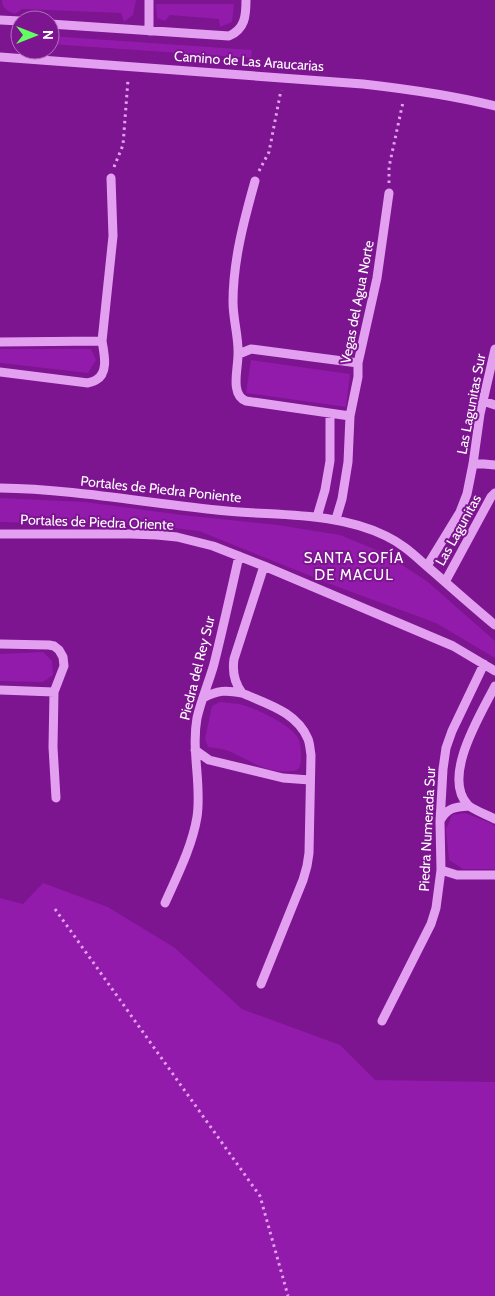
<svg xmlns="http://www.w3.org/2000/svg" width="495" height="1296" font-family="Cabin,sans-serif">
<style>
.green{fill:#931bab}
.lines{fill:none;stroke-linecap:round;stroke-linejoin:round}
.path{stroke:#e3a0f1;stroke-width:3;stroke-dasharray:2.5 4;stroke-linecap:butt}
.minor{stroke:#e3a0f1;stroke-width:9}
.labels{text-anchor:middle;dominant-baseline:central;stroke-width:4;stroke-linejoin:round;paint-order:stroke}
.street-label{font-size:14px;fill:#fff;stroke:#7d1490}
.neighbourhood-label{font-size:15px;letter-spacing:1px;fill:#fff;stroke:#7d1490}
</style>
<rect width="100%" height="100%" fill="#7d1490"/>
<!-- green -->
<path class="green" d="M2,0h134l-3,15 -9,7 -3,-9 -99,-4 -7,5c-7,-3 -13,-5 -13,-14z
M156,4h78l-2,18 -12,5 -1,-8 -49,-4 -5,6 -8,-3z
M50,36l202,14 -1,8 -201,-14z
M0,349h91l5,11 -8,13 -87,-10h-1z
M251,360l99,14 -4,33 -100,-14z
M0,498l85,4 97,13 96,10 62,10 44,18 44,29 67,59v17l-59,-35 -98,-36 -139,-56 -42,-5 -157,-4z
M43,652l9,9 1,14 -10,7 -43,-1v-27z
M220,702c6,1 13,1 19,2 16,4 51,20 59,34 3,6 3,16 3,23 -1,6 -2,10 -9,10 -23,3 -42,-10 -61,-19 -7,-3 -16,-4 -23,-5l-3,-8 7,-33z
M465,813l23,9 7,4v43h-32l-14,-9 -3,-31 6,-14z
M43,883l65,24 67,41 67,61 98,36 35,35 120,2v214h-495v-398l23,6z"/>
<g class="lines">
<!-- path -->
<path class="path" d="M114,167l9,-22 5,-65
M259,171l10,-19 12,-62
M389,183v-16l14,-65
M55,909l205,287 28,100"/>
<!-- minor -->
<path class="minor" d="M0,20l20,1
M50,24l179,12c16,-7 17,-20 17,-36
M149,31v-31
M0,57l363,27c44,5 89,11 132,22
M255,181c-11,39 -22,80 -22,121 0,18 6,36 5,53 0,14 -8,40 8,46l104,15
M0,342l102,-1
M239,354l12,-5 107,14
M0,372l88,11c2,-1 5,-1 8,-3 13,-7 8,-27 6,-39l11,-105 -2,-58
M483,401l12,4
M473,464h11l11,1
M0,488c76,1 151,16 227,23 53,5 110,1 159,25 17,8 29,20 43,32 22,19 43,38 66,57
M317,517l8,-27 5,-29v-47
M336,519l6,-20 6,-37 2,-46 8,-39v-14l19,-85 12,-85
M0,534h131l26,1 20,2 36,9 51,20 189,80 42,25
M427,566l33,-54 7,-18 6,-30 7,-50 15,-65
M445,582l46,-85 4,-4
M0,644l49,1 5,1 5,4 4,7 1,9 -10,26 -1,55 3,51
M495,686c-14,28 -54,91 -27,119 5,5 20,10 27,14
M0,690l54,2
M203,698c15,-8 23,-8 39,-5
M195,750l14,10 74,18 27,2
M440,821c7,-13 14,-14 29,-15
M441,870l16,5h38
M165,903c12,-27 27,-56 32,-86 5,-32 -6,-66 0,-99 4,-18 12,-36 17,-54 9,-36 17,-72 25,-108
M261,984l42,-104 4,-14 2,-13 2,-98c-1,-5 -1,-11 -3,-16 -11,-27 -41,-35 -66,-46 -8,-11 -10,-21 -8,-34l30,-93
M382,1021l49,-97 5,-16 5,-38 -1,-48 3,-53 3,-21 6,-17 32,-67"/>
</g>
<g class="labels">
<!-- street labels -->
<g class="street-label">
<text transform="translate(249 61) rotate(4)">Camino de Las Araucarias</text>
<text transform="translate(357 302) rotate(-79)">Vegas del Agua Norte</text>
<text transform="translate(471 404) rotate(-79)">Las Lagunitas Sur</text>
<text transform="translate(161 489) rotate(6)">Portales de Piedra Poniente</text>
<text transform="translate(97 522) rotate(2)">Portales de Piedra Oriente</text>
<text transform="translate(458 530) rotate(-61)">Las Lagunitas</text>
<text transform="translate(197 668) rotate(-76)">Piedra del Rey Sur</text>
<text transform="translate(427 829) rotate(-87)">Piedra Numerada Sur</text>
</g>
<!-- neighbourhood labels -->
<g class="neighbourhood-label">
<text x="354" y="558">SANTA SOFÍA<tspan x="354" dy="17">DE MACUL</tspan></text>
</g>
</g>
<!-- north arrow -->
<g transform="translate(35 35) rotate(90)"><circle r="24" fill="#7d1490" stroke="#b172bc"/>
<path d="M0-4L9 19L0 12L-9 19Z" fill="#61ff60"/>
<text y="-8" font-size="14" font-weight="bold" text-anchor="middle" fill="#ffffff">N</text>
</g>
</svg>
